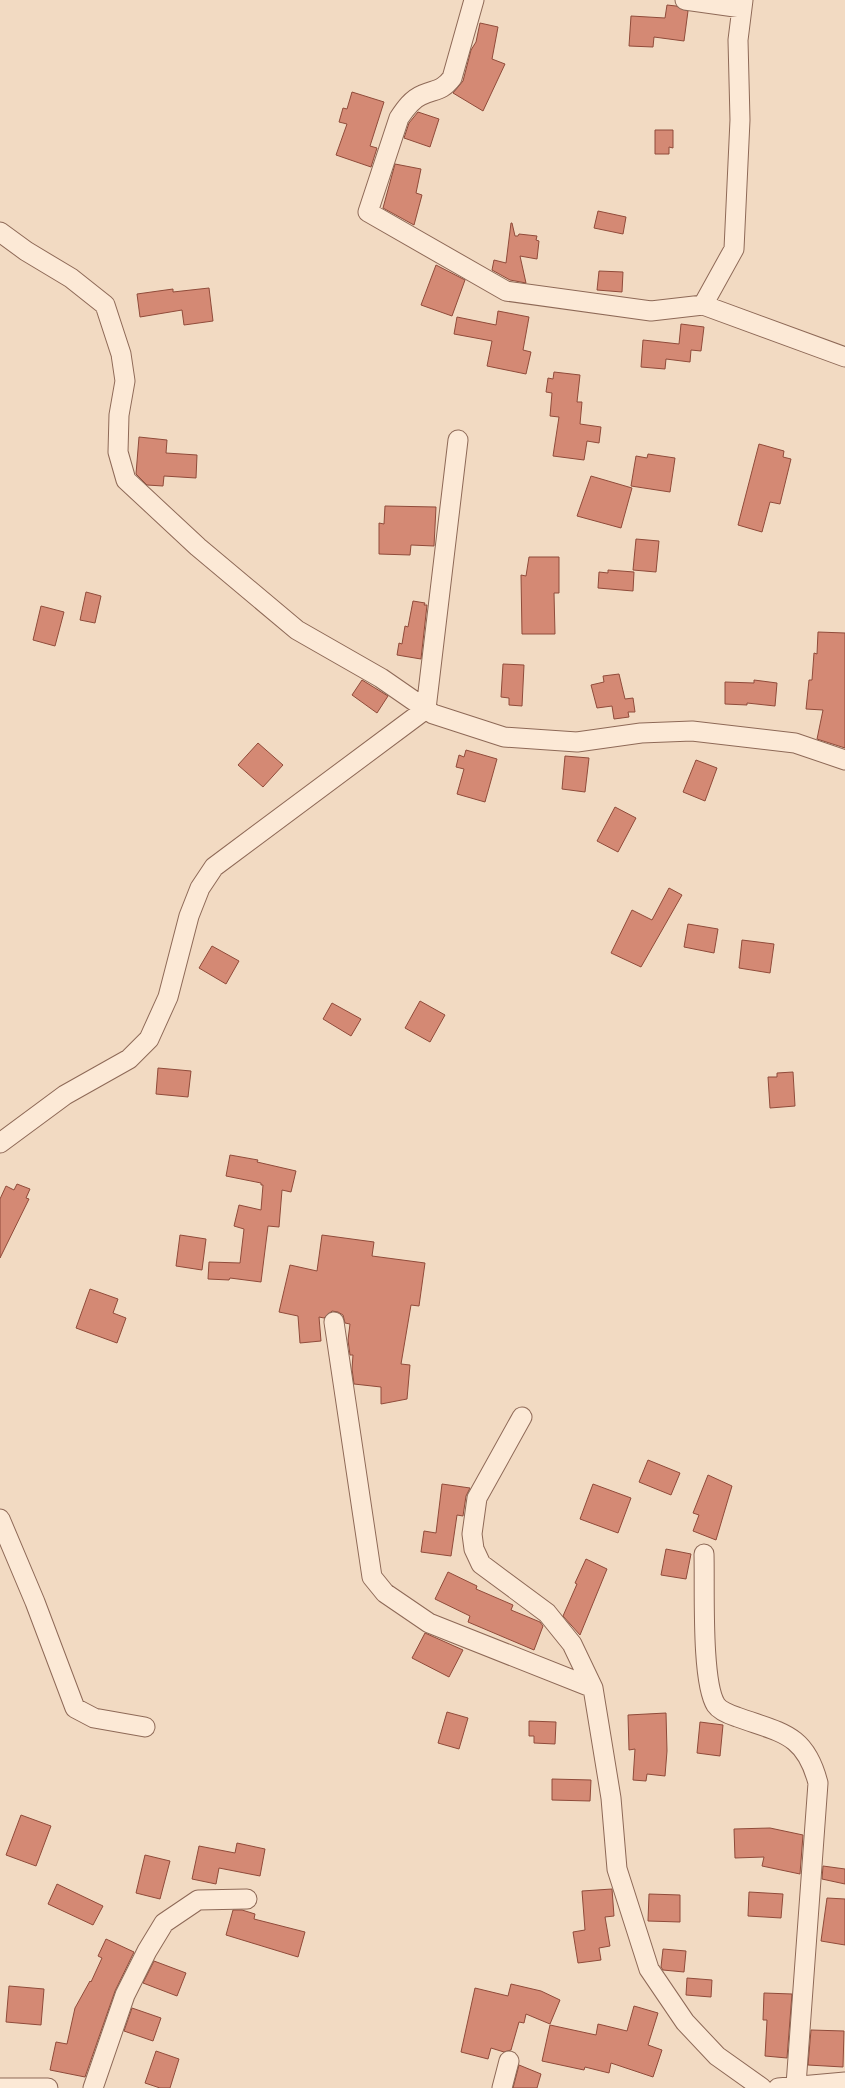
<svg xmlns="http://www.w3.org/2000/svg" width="845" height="2088" font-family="Lora,serif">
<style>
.building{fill:#d48974;stroke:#904b3a}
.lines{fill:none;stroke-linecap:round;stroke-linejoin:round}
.minor-casing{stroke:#8e6957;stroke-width:21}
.minor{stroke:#fce9d6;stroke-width:19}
</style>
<rect width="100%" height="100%" fill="#f2dac2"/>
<!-- building -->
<path class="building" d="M667,5l9,1 12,5 -4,30 -30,-4 -1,10 -24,-1 2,-30 34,2z
M480,23l18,4 -6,32 13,5 -22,47 -30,-18 10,-12 8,-31 5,-8z
M352,92l32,10 -14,44 7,2 -6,19 -35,-12 11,-31 -8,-2 4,-14 4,1z
M418,112l21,7 -9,28 -26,-9 5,-15z
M655,130h18v18l-4,-1v7h-14z
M395,164l26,5 -5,24 6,2 -8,30 -31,-17z
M598,211l28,6 -3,17 -29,-6z
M511,223h1l3,13h3l1,-2 18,2 -1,4 3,1 -2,18 -17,-3 6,27 -16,-3 -18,-10 2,-10 12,3z
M436,265l29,15 -13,36 -31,-11z
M599,271l24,1 -1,20 -25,-2z
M209,288l4,33 -29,4 -2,-15 -42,7 -3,-23 36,-5v3z
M498,311l31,6 -6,33 8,2 -5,22 -39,-8 5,-25 -38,-7 3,-17 39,8z
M681,324l23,3 -3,24 -10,-1 -1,12 -24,-3 -1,10 -24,-2 2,-27 36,4z
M554,372l26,3 -3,27h5l-2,22 21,3 -2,16 -12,-2 -3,19 -31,-4 6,-39 -9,-1 2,-23 -6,-1 2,-14 5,1z
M139,437l28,3 -1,13 31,2 -1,23 -32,-2 -1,10 -16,-1 -11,-11z
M759,444l25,7 -1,6 8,2 -11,45 -10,-2 -8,30 -24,-7z
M648,454l27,4 -5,34 -39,-6 5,-30 11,2z
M591,476l41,12 -11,40 -44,-12z
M385,506l51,1 -2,39 -23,-1 -1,10 -31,-1v-31l5,1z
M636,539l23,2 -3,31 -23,-2z
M529,557h30v36h-5l1,41h-33l-1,-59 5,1z
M608,570l26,2 -1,19 -35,-3 1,-16 9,1z
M86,592l15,4 -6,27 -15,-3z
M413,601l12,2 -1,2h3l-6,54 -24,-4 2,-12 3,1 3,-18 3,1z
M41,606l23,6 -9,34 -22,-6z
M818,632l27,1v115l-28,-9 6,-29 -17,-1 3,-29h3l2,-27 3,1z
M503,664l21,1 -2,41 -13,-1v-7l-8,-1z
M619,674l6,25 8,-1 2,14h-7l1,5 -15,2 -2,-13 -15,2 -6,-23 13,-3 -1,-6z
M362,680l26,16 -11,17 -25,-18z
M754,680l23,3 -2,23 -28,-3v2l-22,-1v-22l29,1z
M258,743l25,22 -20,22 -25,-22z
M466,750l31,9 -12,43 -28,-8 7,-25 -8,-2 3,-12 5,2z
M565,756l24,2 -4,34 -23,-3z
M696,760l21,8 -12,33 -22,-9z
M615,807l21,11 -18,34 -21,-11z
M669,888l13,7 -41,72 -30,-14 21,-43 20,10z
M688,924l30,5 -4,24 -30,-6z
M742,940l32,4 -4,29 -31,-5z
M212,946l27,15 -13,23 -27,-16z
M420,1001l25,14 -15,27 -25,-14z
M332,1003l29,16 -10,17 -28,-17z
M158,1068l33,3 -3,26 -32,-3z
M793,1072l2,34 -25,2 -2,-31h9v-4z
M230,1155l28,5 -1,2 39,9 -5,21 -9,-2 -3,37 -11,-1 -7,56 -31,-4 -1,2 -21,-1 1,-17 31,1 4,-34 -10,-3 5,-21 22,5 2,-25h-2v-2l-35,-7z
M17,1184l13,5 -4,9 3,1 -29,59v-59l6,-13 8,4z
M180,1235l26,4 -4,31 -26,-4z
M322,1235l52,7 -2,14 53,7 -6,43 -8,-1 -10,59 9,1 -3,34 -26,5v-17l-27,-3 -2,-15 1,-14h-3l-2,-15 2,-16 -5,-1 -2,-8 -5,-3 -6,-1 -8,7 -5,-1 2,24 -21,2 -2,-27 -19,-4 11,-47 27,6z
M90,1289l28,10 -5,14 13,5 -9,25 -41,-15z
M648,1460l32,13 -9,22 -32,-13z
M708,1475l24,11 -16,54 -23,-9 6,-16 -6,-2z
M442,1484l28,4 -4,8 -3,20 -6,-1 -6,41 -30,-4 3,-21 12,2z
M593,1484l38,14 -13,35 -38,-14z
M666,1549l25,5 -5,25 -25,-4z
M586,1559l21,10 -27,66 -17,-19 14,-32 -2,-1z
M448,1572l29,14 -1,3 37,16 -2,5 29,12 3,4 -9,24 -66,-28 2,-6 -35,-17z
M425,1633l38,17 -14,27 -37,-19z
M447,1712l21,6 -9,31 -21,-6z
M666,1713l1,38 -2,25 -18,-2 -1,7 -13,-1 2,-31 -6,1 -1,-35z
M529,1721l27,1 -1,22 -21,-1v-7h-5z
M700,1722l23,3 -3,31 -23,-3z
M552,1779l39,1 -1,21 -38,-1z
M21,1815l30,11 -15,40 -30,-11z
M770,1828l33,7 -3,39 -38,-8 2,-9 -29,1 -1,-29z
M237,1843l28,6 -5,27 -41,-8 -3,16 -24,-5 7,-33 36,7z
M145,1855l25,6 -10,38 -24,-6z
M823,1866l22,3v15l-23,-5z
M57,1884l46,22 -10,19 -45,-21z
M612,1889l2,27 -9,1 5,29 -11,2 2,12 -23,3 -5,-31 12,-2 -3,-39z
M749,1892l34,2 -2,24 -33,-2z
M649,1894l31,1v27l-32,-1z
M827,1898l18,1v46l-24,-4z
M233,1910h9l13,4 -1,5 51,13 -7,25 -72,-22z
M106,1939l28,13 -19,39 -30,86 -35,-7 6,-28 11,2 8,-36 15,-27 1,1 11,-24 -4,-2z
M663,1949l23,2 -2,21 -21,-2 -2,-3z
M154,1961l32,12 -9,23 -34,-13z
M687,1978l25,2 -1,17 -25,-2z
M511,1984l30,7 19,9 -10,24 -24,-10 -2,9 -5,-1 -8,28 -7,2 -13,-4 -3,11 -27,-7 14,-64 33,8z
M9,1986l35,3 -3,36 -35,-3z
M764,1993l28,1 -5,64 -22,-2 2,-36h-4z
M634,2006l24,7 -10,32 14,5 -9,27 -42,-14 -2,10 -24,-6 -1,3 -42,-9 8,-36 46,10 2,-11 29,7z
M132,2008l29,10 -8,23 -29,-10z
M811,2030l33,1 -1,36 -35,-2z
M156,2051l23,8 -9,29h-10l-15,-5z
M519,2065l22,9 -4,14h-24z"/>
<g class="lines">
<!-- minor casing -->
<g class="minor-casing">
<path id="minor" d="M474,0l-22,78c-10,13 -16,11 -30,17 -10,4 -17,14 -23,23l-31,94 138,79 145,20 52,-6 31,-56 6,-129 -2,-80 5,-40
M685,0l57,8
M0,232l26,19 45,27 34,27 16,49 4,27 -6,34 -1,37 8,28 72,67 99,83 84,48 52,36 71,23 73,5 64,-9 51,-2 103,12 50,17
M703,305l142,52
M0,1143l65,-48 64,-36 20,-20 19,-42 21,-81 11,-28 14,-21 212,-158 32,-269
M334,1322l38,255 13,16 44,30 164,65
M522,1417l-45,81 -5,36 2,15 7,15 66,49 25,31 21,44 18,110 6,71 32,100 36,53 32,34 45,32
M0,1519l35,83 40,106 19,10 51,9
M704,1554c1,32 -3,128 12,151 4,6 15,10 21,12 44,16 68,16 81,66l-22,302
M0,2088h48
M93,2088l32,-93 22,-44 17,-28 34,-23 49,-1
M502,2088l7,-27
M778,2088l67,-6"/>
</g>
<!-- minor -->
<use href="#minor" class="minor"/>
</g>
</svg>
